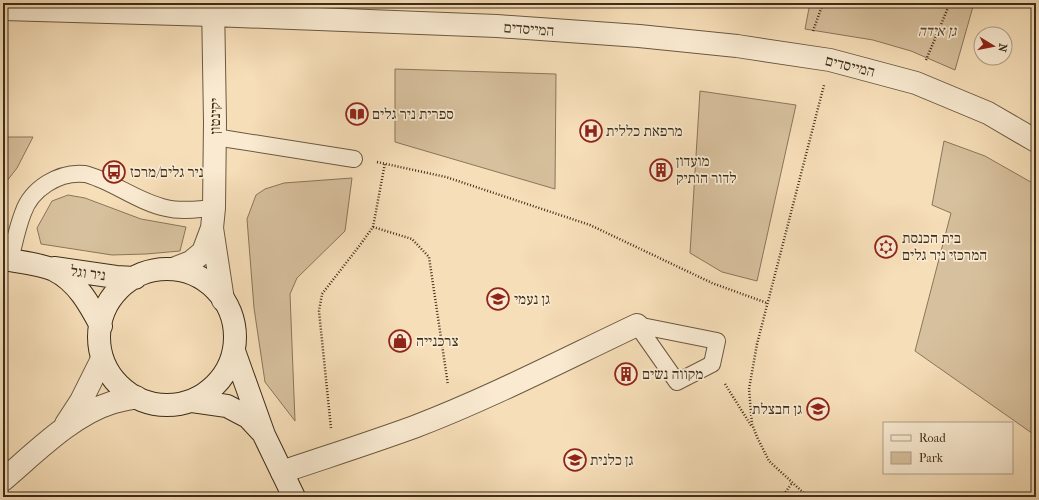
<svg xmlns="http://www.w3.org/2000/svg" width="1039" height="500" font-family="'IM FELL French Canon','Frank Ruhl Libre',serif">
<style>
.green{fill:#d7c09d;stroke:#8a765b}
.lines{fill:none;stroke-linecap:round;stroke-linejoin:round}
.lane-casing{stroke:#6b5941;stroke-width:18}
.street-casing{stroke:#6b5941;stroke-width:24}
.secondary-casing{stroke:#3d2d19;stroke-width:24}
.path{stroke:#3d2d19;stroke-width:2.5;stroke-dasharray:1 2;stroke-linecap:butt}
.lane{stroke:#f9ead1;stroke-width:16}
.street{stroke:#f9ead1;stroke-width:22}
.secondary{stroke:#f9ead1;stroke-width:22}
.labels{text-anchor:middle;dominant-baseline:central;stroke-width:3.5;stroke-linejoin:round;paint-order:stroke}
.street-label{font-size:15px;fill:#3d2d19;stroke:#f9ead1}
.park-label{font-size:15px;font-style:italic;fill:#5c4a33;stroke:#f9ead1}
.poi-label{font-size:15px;fill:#3d2d19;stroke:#f9ead1;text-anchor:start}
</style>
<rect width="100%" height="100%" fill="#f6deb8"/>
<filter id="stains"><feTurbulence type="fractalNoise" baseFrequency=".005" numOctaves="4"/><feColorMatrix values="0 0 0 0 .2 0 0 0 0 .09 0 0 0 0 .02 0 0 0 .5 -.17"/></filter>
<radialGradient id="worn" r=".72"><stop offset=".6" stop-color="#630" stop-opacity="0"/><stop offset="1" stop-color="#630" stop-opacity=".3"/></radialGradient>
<!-- green -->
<path class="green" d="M810,3h164l-19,67 -44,-19 -38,-11 -68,-11z
M395,69l161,5 -1,115 -160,-47z
M700,91l96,14 -39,176 -35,-9 -32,-19z
M3,137h30l-16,31 -14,18z
M944,141l41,15 51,29v251l-121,-85 36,-138 -19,-8z
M352,178l-7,53 -48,47 -7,16 5,127 -30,-39 -11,-74 -7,-89 9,-24 9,-6 19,-6z
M68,195l17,3 56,21 45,8 -6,24 -34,3 -34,1 -71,-11 -4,-16 15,-27z"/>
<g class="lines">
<!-- lane casing -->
<g class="lane-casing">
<path id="lane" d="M215,137l139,22
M10,260c4,-15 7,-32 13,-47 8,-24 36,-42 62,-39 5,1 12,4 17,6 21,9 41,23 64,28 16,4 32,1 48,0
M637,325l80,16 -5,23 -35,18z"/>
</g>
<!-- street casing -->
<g class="street-casing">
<path id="street" d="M213,3l2,119 -1,86 -2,20 11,72
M3,9l210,6 284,11 142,10 98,10 93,14 86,23 72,30 48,28
M173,269l18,-7 12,-10 9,-24
M66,424l15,-23 21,-42
M282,472c44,-15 88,-29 132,-45 76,-29 149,-67 223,-102
M3,480c31,-26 69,-65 108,-77 8,-3 17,-4 25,-6"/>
</g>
<!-- secondary casing -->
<g class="secondary-casing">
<path id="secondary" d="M3,259c16,3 37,5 51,11 23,11 36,35 47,56
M54,268l62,9 19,1
M99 337a68 68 0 1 1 136 0a68 68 0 1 1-136 0Z
M234,351l30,84 30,62
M192,401l35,5 21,11 13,14"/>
</g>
<!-- path -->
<path class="path" d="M813,31l10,-28
M926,60l24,-57
M377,162l69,15 144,48 122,58 55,20
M373,227l39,12 17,18 19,128
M725,384l27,43
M331,428l-12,-117 3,-17 38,-49 13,-18 12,-64
M782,497l10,-14
M808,497l-39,-36 -12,-24 -5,-13 -3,-35 8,-45 67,-259"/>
<!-- lane -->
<use href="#lane" class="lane"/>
<!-- street -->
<use href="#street" class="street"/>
<!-- secondary -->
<use href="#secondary" class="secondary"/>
</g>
<!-- icons -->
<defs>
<g id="library-ring" transform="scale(1.15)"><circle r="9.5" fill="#f9ead1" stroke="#8f2418" stroke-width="1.5"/><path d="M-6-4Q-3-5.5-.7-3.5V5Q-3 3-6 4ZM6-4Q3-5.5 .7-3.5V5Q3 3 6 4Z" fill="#8f2418"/></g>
<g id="hospital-ring" transform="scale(1.15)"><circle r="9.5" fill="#f9ead1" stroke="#8f2418" stroke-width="1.5"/><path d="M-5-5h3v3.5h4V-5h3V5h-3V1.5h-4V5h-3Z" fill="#8f2418"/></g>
<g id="building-ring" transform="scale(1.15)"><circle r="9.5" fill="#f9ead1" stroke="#8f2418" stroke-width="1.5"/><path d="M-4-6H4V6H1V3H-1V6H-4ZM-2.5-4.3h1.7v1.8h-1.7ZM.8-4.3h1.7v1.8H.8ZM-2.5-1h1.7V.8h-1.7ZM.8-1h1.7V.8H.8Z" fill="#8f2418"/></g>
<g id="bus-ring" transform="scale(1.15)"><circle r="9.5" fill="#f9ead1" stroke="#8f2418" stroke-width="1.5"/><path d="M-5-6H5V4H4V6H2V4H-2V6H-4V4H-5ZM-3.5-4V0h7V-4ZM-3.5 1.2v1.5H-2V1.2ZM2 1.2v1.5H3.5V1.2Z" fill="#8f2418"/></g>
<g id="synagogue-ring" transform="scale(1.15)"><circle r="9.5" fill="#f9ead1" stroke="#8f2418" stroke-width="1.5"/><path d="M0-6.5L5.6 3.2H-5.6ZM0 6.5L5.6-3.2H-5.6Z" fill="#8f2418"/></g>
<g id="school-ring" transform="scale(1.15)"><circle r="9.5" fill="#f9ead1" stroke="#8f2418" stroke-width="1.5"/><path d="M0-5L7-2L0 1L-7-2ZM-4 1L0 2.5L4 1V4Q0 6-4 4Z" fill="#8f2418"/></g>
<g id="shop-ring" transform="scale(1.15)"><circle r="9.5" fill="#f9ead1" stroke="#8f2418" stroke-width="1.5"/><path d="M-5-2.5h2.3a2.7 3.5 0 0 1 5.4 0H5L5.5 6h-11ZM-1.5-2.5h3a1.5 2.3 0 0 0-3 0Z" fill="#8f2418"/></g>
</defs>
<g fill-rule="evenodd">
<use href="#library-ring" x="357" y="114"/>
<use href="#hospital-ring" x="591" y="131"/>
<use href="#building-ring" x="661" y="170"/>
<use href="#bus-ring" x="114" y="172"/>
<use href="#synagogue-ring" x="886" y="247"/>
<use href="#school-ring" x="498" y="299"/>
<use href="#shop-ring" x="400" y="341"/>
<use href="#building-ring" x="626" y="374"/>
<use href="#school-ring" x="818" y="409"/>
<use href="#school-ring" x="575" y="460"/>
</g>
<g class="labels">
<!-- street labels -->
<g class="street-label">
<text transform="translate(529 29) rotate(4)">המייסדים</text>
<text transform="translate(850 66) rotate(14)">המייסדים</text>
<text transform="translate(215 116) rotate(-90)">יקינטון</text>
<text transform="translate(88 273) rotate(8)">ניר וגל</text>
</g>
<!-- park labels -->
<g class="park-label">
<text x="937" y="31">גן אידה</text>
</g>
<!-- poi labels -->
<g class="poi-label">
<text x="372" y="114">ספרית ניר גלים</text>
<text x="606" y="131">מרפאת כללית</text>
<text x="676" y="161">מועדון<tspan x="676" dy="17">לדור הותיק</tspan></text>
<text x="130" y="172">ניר גלים/מרכז</text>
<text x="902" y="238">בית הכנסת<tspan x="902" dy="17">המרכזי ניר גלים</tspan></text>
<text x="514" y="299">גן נעמי</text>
<text x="416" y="341">צרכנייה</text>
<text x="642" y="374">מקווה נשים</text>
<text x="802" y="409" text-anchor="end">גן חבצלת</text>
<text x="590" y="460">גן כלנית</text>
</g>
</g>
<!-- margin -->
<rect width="1039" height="500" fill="none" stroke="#f6deb8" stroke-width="16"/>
<rect x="4" y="4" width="1031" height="492" fill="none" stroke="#3d2d19" stroke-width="2"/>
<rect x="8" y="8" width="1023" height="484" fill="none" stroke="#3d2d19"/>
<!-- legend -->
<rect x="883" y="422" width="130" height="52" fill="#f9ead1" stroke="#ae9e87"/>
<rect x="891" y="435" width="20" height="6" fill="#f9ead1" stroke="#ae9e87"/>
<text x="919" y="442" font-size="12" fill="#3d2d19">Road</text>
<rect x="891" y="452" width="20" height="12" fill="#d7c09d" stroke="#ae9e87"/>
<text x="919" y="462" font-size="12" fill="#3d2d19">Park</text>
<!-- north arrow -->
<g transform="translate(993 46) rotate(100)"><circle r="19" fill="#f9ead1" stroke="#ae9e87"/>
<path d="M0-3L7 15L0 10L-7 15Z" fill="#8f2418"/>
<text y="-6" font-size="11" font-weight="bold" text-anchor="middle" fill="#3d2d19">N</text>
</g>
<rect width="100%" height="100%" filter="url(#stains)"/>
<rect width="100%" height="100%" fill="url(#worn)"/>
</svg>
